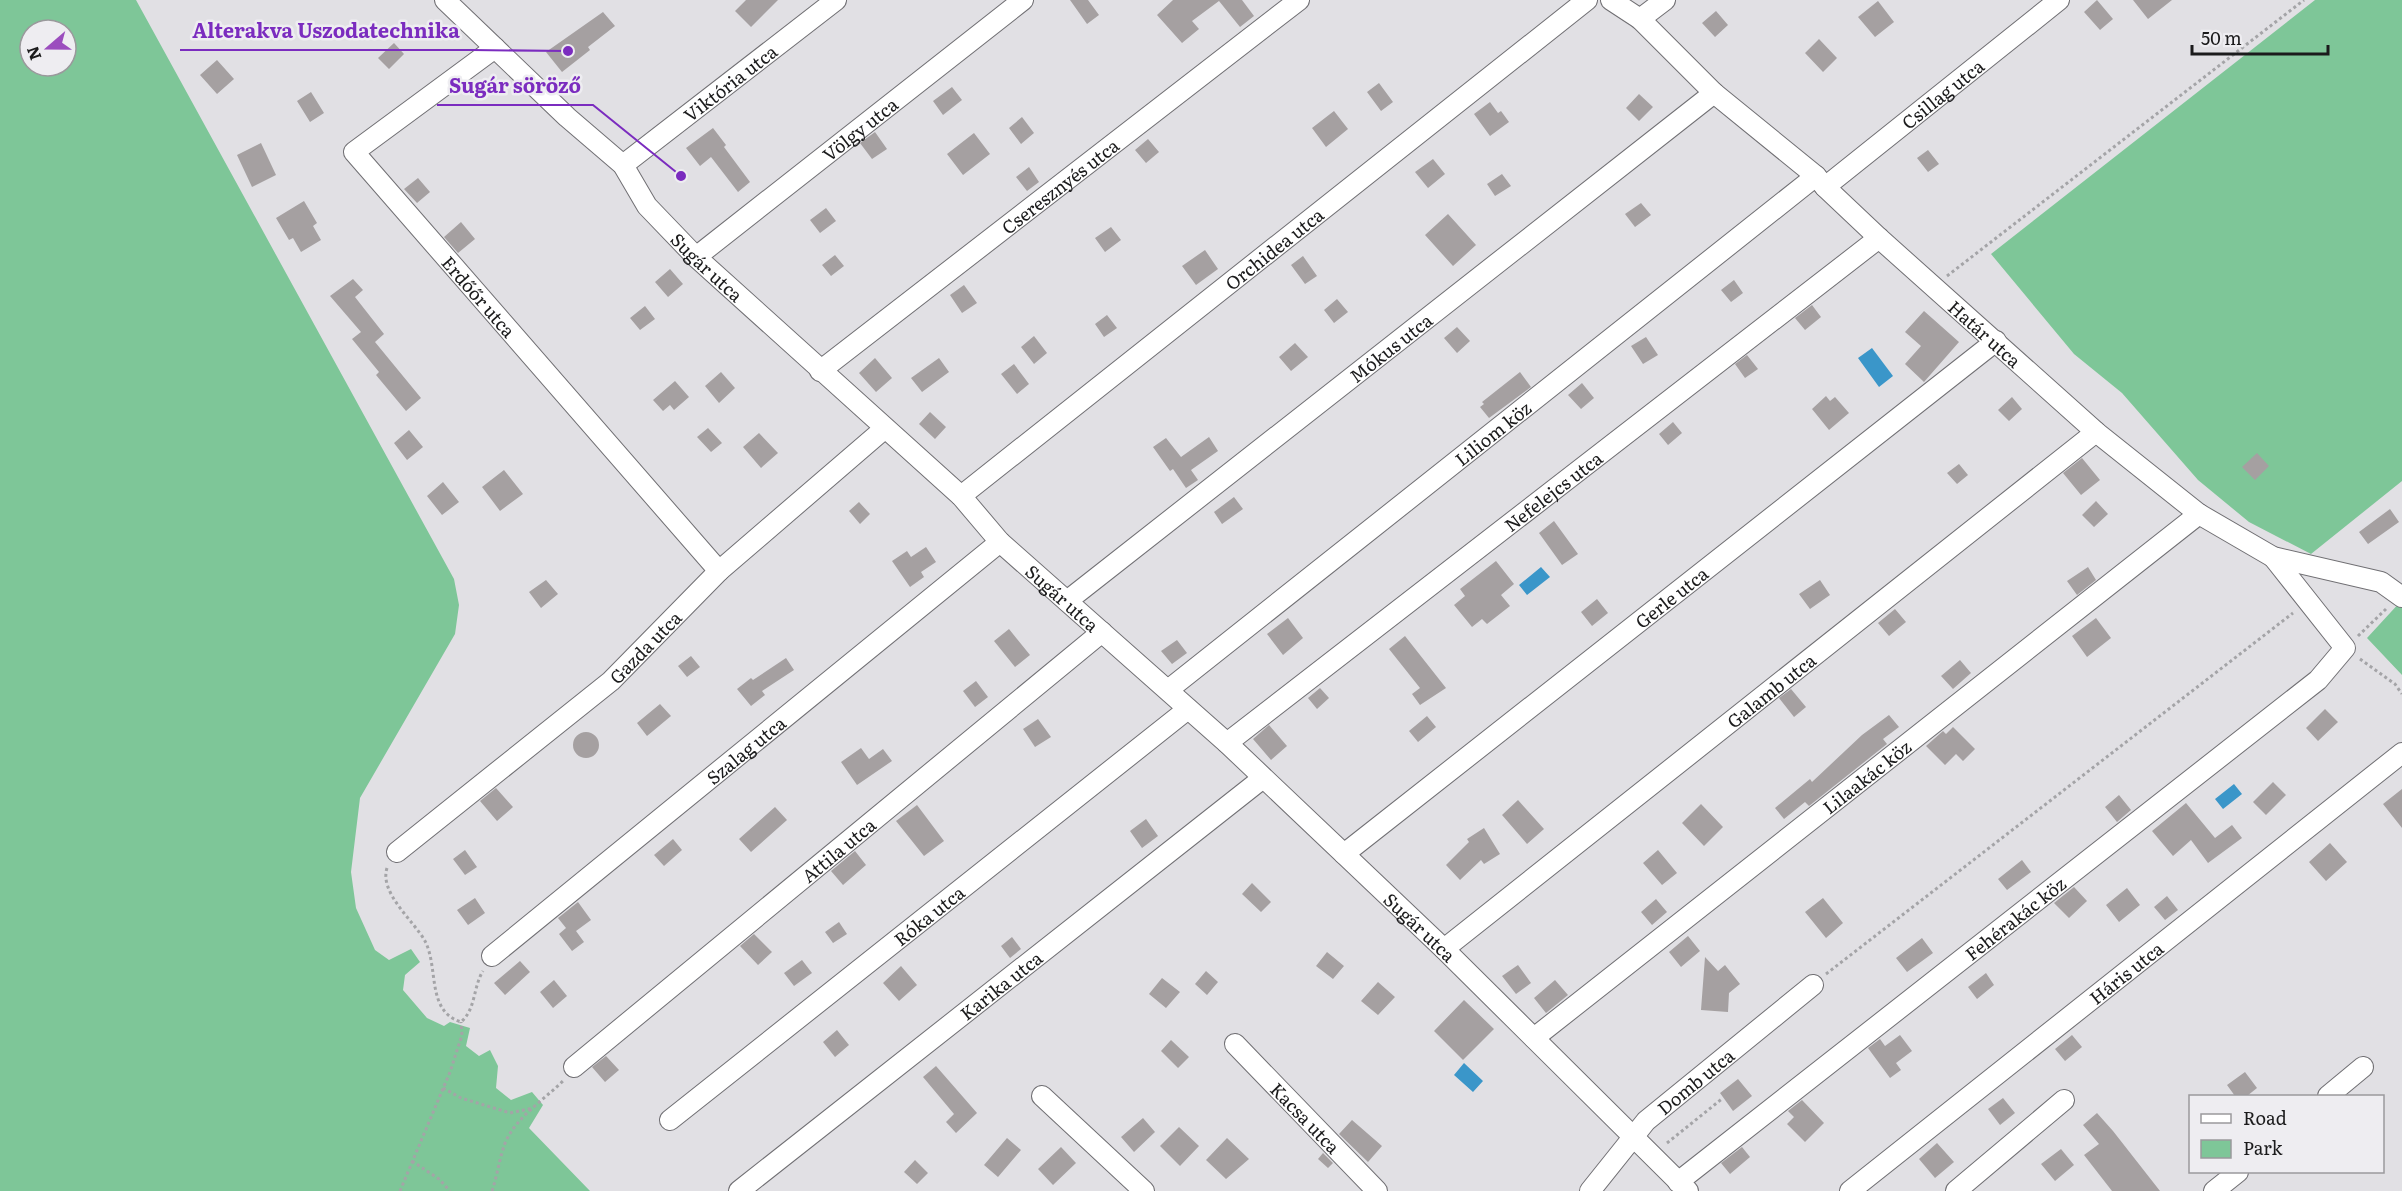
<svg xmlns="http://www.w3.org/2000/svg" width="2402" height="1191" font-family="Literata,serif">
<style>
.green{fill:#7ec698;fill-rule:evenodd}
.water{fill:#3a96c9}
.building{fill:#a5a0a1}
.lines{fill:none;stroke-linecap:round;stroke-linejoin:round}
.street-casing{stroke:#706f73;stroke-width:22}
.path{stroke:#a4a4a7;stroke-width:3;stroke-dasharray:3 3;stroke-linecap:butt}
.street{stroke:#fff;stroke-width:20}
.labels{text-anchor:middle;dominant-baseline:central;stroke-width:5;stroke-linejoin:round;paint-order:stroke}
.street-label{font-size:18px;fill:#1b1b1c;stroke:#eeedf1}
.leader{fill:none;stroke:#7b2cbf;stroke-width:2}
.callout-dot{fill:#7b2cbf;stroke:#eeedf1;stroke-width:2}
.callout-label{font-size:20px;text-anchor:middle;font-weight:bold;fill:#7b2cbf;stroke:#eeedf1;stroke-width:5;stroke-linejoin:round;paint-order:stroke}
</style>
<rect width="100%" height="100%" fill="#e1e0e4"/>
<!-- green -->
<path class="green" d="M0,0h136l318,579 5,26 -4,29 -95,164 -9,74 5,36 19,42 14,10 22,-11 9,13 -15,13 -2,15 24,28 17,8 6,-4 20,6 -4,18 13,10 11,-6 8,16 -2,22 15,12 21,-8 11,13 -14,23 61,63h-590zM30,30h36v36h-36z
M2315,0h87v481l-91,73 -62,-32 -51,-42 -76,-87 -48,-39 -83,-100z
M2402,600v75l-35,-37z"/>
<!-- water -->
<path class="water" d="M1872,348l21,28 -14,11 -21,-29z
M1541,567l9,10 -23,18 -8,-10z
M2234,784l8,10 -19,15 -8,-10z
M1464,1063l19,18 -10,11 -19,-17z"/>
<!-- building -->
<path class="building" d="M746,0h32l-27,27 -16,-16z
M1070,0h18l11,15 -12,9z
M1173,0h69l12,16 -14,11 -21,-26 -27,20 7,8 -17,14 -25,-28z
M2097,0l16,19 -13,11 -16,-18z
M2133,0h39l-24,19z
M1878,1l16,21 -19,15 -17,-20z
M1716,11l12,14 -13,12 -13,-14z
M603,12l12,14 -27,21 2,3 -28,22 -16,-20z
M1819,39l18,19 -14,14 -18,-19z
M394,43l10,11 -15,15 -11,-11z
M217,60l17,19 -17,15 -17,-19z
M1379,83l14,19 -12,9 -14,-19z
M952,87l10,13 -19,15 -10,-14z
M311,92l13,21 -14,9 -13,-21z
M1639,94l14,13 -14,14 -13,-13z
M1490,102l8,11 3,-2 8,11 -19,14 -16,-22z
M1334,111l14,18 -22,18 -14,-19z
M1022,117l12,16 -13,11 -12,-16z
M713,128l13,17 -2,2 26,35 -12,10 -27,-35 -11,9 -14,-18z
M875,132l12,17 -15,10 -12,-16z
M974,133l16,21 -27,21 -16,-21z
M1148,139l11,13 -13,11 -11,-13z
M261,143l15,32 -24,12 -15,-32z
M1928,150l11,14 -11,8 -11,-14z
M1433,159l12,15 -17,14 -13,-16z
M1029,167l10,15 -12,9 -11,-14z
M1502,174l9,12 -16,10 -8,-12z
M418,178l12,14 -13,11 -13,-14z
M304,201l13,22 -4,3 8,14 -20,12 -8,-14 -4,2 -13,-22z
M1641,203l10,12 -16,12 -10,-13z
M826,208l10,13 -16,12 -10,-13z
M1448,214l28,31 -23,21 -28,-31z
M461,222l14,17 -17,14 -14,-16z
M1111,227l10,13 -16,12 -10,-14z
M1205,250l13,19 -22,16 -14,-19z
M835,255l9,11 -13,10 -9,-11z
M1303,256l14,20 -12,8 -14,-19z
M670,269l13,15 -15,13 -13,-15z
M353,279l10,11 -8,7 29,37 -9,8 46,56 -15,13 -30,-36 3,-3 -27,-33 9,-7 -31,-36z
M1734,280l9,13 -12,9 -10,-12z
M964,285l13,18 -15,10 -12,-18z
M1337,299l11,13 -14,11 -10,-13z
M1812,305l9,12 -16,13 -10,-12z
M645,306l10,13 -15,11 -10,-12z
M1924,311l35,31 -35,40 -19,-18 16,-18 -16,-14z
M1107,315l10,13 -13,9 -9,-13z
M1457,327l13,14 -13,12 -13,-15z
M1034,336l13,17 -13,11 -13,-17z
M1646,337l12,18 -15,9 -12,-18z
M1295,343l13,14 -17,14 -12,-14z
M1747,355l11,14 -13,9 -10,-14z
M875,358l17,20 -16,14 -17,-19z
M939,358l10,14 -27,20 -11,-14z
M1014,364l15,20 -12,10 -16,-20z
M721,372l14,16 -16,15 -14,-17z
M1520,372l11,15 -42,31 -9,-11 4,-3 -2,-2z
M675,381l14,16 -15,13 -4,-5 -7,6 -10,-11z
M1582,383l12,15 -13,11 -13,-14z
M1826,396l4,5 5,-4 14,16 -20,17 -17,-21z
M2012,397l10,12 -13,12 -11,-11z
M930,412l16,15 -11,12 -16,-15z
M1673,422l9,11 -14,12 -9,-11z
M708,428l14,15 -11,9 -14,-15z
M409,430l14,17 -16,13 -13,-17z
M759,433l19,20 -17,15 -18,-21z
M1209,437l9,14 -27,19 7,10 -12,8 -13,-19 -3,2 -17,-24 13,-9 15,19z
M2257,453l12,13 -14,14 -13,-13z
M2082,458l18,22 -19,15 -18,-22z
M1959,464l9,11 -11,9 -10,-11z
M504,470l19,24 -23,17 -18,-24z
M443,482l16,20 -17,13 -15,-19z
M1234,497l9,12 -21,15 -8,-12z
M2096,501l12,13 -14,13 -12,-12z
M859,502l11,12 -10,10 -11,-13z
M2390,509l9,13 -31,22 -9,-12z
M1554,521l24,33 -16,11 -23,-32z
M926,547l10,15 -15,10 3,5 -14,10 -18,-26 15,-10 4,6z
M1496,561l18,23 -13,11 9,11 -23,18 -5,-5 -10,8 -18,-22 11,-9 -5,-7z
M2088,567l8,13 -19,15 -10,-14z
M546,580l12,14 -17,14 -12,-16z
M1820,580l10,15 -20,14 -11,-15z
M1597,599l11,14 -16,13 -11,-14z
M1895,609l11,13 -17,14 -11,-13z
M1288,618l15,20 -20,17 -16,-21z
M2096,618l15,20 -24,19 -15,-21z
M1009,629l21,26 -15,12 -21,-26z
M1405,636l41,52 -26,17 -8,-11 8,-6 -31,-39z
M1177,640l10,13 -15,11 -11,-13z
M691,656l9,11 -13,10 -9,-11z
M786,658l8,12 -32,21 3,4 -14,11 -14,-17 14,-11 2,2z
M1960,660l11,13 -18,16 -12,-13z
M976,681l12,16 -13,10 -12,-16z
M1320,688l9,10 -12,11 -9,-11z
M1791,689l15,18 -12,10 -15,-19z
M660,704l11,12 -24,20 -10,-13z
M2325,709l13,13 -20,19 -12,-13z
M1889,715l10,12 -16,12 4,5 -78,62 -4,-4 -21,17 -9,-11 35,-29 2,3 50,-47z
M1427,716l9,11 -18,15 -9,-11z
M1038,719l13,18 -16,10 -12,-18z
M1269,725l18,21 -16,14 -18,-21z
M1953,727l22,22 -12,12 -7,-7 -11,11 -19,-19 17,-15 3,3z
M573 745a13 13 0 1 1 26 0a13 13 0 1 1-26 0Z
M861,748l8,11 14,-10 9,12 -35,24 -16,-23z
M2273,782l13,13 -20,20 -13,-13z
M496,788l17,19 -16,14 -17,-20z
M2402,789v39l-19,-24z
M2119,795l12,15 -14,12 -12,-15z
M1518,800l26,29 -17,15 -25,-29z
M2186,803l29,35 17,-13 10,13 -34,25 -17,-23 -18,16 -21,-25z
M1701,804l22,23 -19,19 -22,-23z
M917,805l27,36 -20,15 -28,-35z
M775,807l12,13 -36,32 -12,-13z
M1146,819l12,17 -16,12 -12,-17z
M1484,828l16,26 -16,10 -3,-4 -21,20 -14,-15 23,-23 -2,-3z
M673,839l9,11 -18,16 -10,-11z
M2330,843l17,19 -21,19 -17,-19z
M465,850l12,17 -12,8 -12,-16z
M1658,850l19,23 -15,12 -19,-22z
M855,851l11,14 -23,20 -12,-14z
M2022,860l9,12 -24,18 -9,-11z
M1252,883l19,19 -10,10 -19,-18z
M2074,887l13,14 -18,17 -15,-15z
M2127,888l13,17 -21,17 -13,-17z
M2167,896l11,14 -13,10 -11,-13z
M475,898l10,15 -17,12 -11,-15z
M1823,898l20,25 -17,15 -21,-26z
M1656,899l11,13 -15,13 -11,-13z
M578,902l13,18 -15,11 8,11 -12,9 -13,-17 7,-6 -8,-10z
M839,922l8,12 -14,9 -8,-11z
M754,934l18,18 -14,13 -18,-19z
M1688,936l12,15 -19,16 -12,-15z
M1012,937l9,12 -11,9 -9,-12z
M1922,938l11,15 -26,19 -11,-14z
M1327,952l17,14 -11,13 -17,-13z
M1705,957l13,14 7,-6 15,19 -11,9 -1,19 -27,-2z
M802,960l10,13 -18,13 -10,-13z
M520,961l10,11 -25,23 -11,-12z
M1518,965l13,18 -15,11 -14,-18z
M901,966l16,19 -18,16 -16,-18z
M1206,971l12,11 -11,13 -12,-11z
M1986,973l8,12 -17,14 -9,-12z
M1162,978l18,14 -14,16 -17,-14z
M554,980l13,16 -14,12 -13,-16z
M1555,980l13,15 -22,18 -12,-15z
M1378,982l17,15 -17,18 -17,-14z
M1464,1000l30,29 -31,31 -29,-29z
M837,1030l12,15 -14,12 -12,-15z
M1900,1035l12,16 -16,12 5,7 -11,8 -22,-30 12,-9 5,7z
M2072,1035l10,12 -17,14 -10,-12z
M1171,1040l18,17 -11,11 -17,-17z
M606,1056l13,14 -14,12 -13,-15z
M936,1066l41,47 -21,20 -10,-11 8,-8 -31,-37z
M2245,1072l12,16 -10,8h-12l-8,-11z
M1738,1079l14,17 -19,15 -13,-18z
M2003,1098l12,15 -15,12 -12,-16z
M1802,1100l22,23 -19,19 -18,-18 7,-7 -6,-6z
M2097,1113l16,18 47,60h-48l-28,-36 15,-11 -16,-19z
M1143,1118l12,14 -21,20 -13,-15z
M1352,1120l30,26 -14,16 -29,-28z
M1179,1127l20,19 -19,20 -20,-20z
M1007,1138l14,12 -23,27 -14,-12z
M1227,1138l22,21 -23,20 -20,-19z
M1937,1143l17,19 -19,16 -16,-19z
M1061,1147l15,16 -23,22 -15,-16z
M1742,1147l8,10 -20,17 -9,-11z
M2061,1149l13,16 -19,16 -14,-17z
M1323,1153l10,10 -5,5 -10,-9z
M915,1160l13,13 -11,11 -13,-12z"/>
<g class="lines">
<!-- street casing -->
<g class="street-casing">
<g id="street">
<path id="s1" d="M445,0l122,117 56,48 24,41 49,51 265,239 39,46 227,201 117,111 100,95 244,242"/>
<path id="s2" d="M1611,0l29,19 74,74 102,83 9,11 54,51 217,194 103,82 74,43 108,25 21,15"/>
<path d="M1640,19l25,-19"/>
<path id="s3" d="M495,48l-141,104 365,419"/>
<path id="s4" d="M623,165l213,-165"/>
<path id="s5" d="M1825,187l234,-187"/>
<path id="s6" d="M696,257l327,-257"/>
<path id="s7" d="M820,371l479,-371"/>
<path id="s8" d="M961,496l626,-496"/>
<path id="s9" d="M1067,601l647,-508"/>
<path id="s10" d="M1168,690l648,-514"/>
<path id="s11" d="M1227,743l652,-505"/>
<path id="s12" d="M397,852l214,-171 108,-110 165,-142"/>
<path id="s13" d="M1344,854l652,-513"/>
<path id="s14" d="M1444,949l652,-517"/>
<path id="s15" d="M492,956l508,-414"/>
<path id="s16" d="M1534,1038l665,-524"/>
<path id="s17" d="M1235,1044l142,147"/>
<path id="s18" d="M574,1067l528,-435"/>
<path d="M1042,1096l102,95"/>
<path d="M2328,1096l35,-29"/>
<path id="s19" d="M670,1120l518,-411"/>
<path id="s20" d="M1678,1182l640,-502 27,-32 -72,-91"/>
<path id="s21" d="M739,1191l524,-413"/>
<path id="s22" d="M1590,1191l56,-70 167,-136"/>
<path id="s23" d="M1850,1191l552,-438"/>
<path d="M1956,1191l108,-91"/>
<path d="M2214,1191l24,-19"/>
</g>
</g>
<!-- path -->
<path class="path" d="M1947,276l357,-276
M2358,636l28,-27
M2360,659l35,25 7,10
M387,868c-8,25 27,53 38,73 14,27 1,70 36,81 15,-13 12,-35 22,-51
M1826,974l467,-361
M443,1088l18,10 49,15 23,-5
M1667,1143l56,-45
M412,1161l27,18 11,12
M400,1191l50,-119 12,-37 -1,-13
M492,1191c5,-15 7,-30 12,-45 9,-27 40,-46 60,-66"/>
<!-- street -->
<use href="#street" class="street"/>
</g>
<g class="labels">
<!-- street labels -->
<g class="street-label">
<text stroke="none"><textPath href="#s4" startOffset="135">Viktória utca</textPath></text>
<text stroke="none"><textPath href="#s5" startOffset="150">Csillag utca</textPath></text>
<text stroke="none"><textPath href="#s6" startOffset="208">Völgy utca</textPath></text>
<text stroke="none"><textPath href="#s7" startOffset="303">Cseresznyés utca</textPath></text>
<text stroke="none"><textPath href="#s8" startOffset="399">Orchidea utca</textPath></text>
<text stroke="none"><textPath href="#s1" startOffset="376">Sugár utca</textPath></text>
<text stroke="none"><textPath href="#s3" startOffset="366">Erdőőr utca</textPath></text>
<text stroke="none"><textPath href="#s2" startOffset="502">Határ utca</textPath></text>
<text stroke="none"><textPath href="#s9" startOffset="411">Mókus utca</textPath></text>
<text stroke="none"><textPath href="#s10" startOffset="414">Liliom köz</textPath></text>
<text stroke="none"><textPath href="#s11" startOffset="412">Nefelejcs utca</textPath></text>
<text stroke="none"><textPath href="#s13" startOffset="416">Gerle utca</textPath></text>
<text stroke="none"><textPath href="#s1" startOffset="862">Sugár utca</textPath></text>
<text stroke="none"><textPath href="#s12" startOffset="322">Gazda utca</textPath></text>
<text stroke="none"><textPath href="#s14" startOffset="417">Galamb utca</textPath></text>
<text stroke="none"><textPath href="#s15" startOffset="327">Szalag utca</textPath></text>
<text stroke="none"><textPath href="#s16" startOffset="423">Lilaakác köz</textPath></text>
<text stroke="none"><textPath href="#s18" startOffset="342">Attila utca</textPath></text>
<text stroke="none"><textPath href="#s19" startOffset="330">Róka utca</textPath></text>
<text stroke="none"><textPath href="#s20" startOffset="428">Fehérakác köz</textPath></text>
<text stroke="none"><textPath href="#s1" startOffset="1348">Sugár utca</textPath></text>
<text stroke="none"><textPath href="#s23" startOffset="352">Háris utca</textPath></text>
<text stroke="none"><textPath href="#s21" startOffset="333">Karika utca</textPath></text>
<text stroke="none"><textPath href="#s22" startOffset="153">Domb utca</textPath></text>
<text stroke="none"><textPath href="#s17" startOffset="102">Kacsa utca</textPath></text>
</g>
</g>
<!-- callouts -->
<path class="leader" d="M568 51L472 50H180M681 176L593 105H437"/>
<g class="callout-dot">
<circle cx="568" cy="51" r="6"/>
<circle cx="681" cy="176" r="6"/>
</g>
<g class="callout-label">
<text x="326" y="38">Alterakva Uszodatechnika</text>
<text x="515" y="93">Sugár söröző</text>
</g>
<!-- legend -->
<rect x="2189" y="1095" width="195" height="78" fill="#eeedf1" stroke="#9a999c" stroke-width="1.5"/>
<rect x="2201" y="1114" width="30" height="9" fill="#ffffff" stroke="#9a999c" stroke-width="1.5"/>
<text x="2243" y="1125" font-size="18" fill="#1b1b1c">Road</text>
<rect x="2201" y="1140" width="30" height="18" fill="#7ec698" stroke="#9a999c" stroke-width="1.5"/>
<text x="2243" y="1155" font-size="18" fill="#1b1b1c">Park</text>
<!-- north arrow -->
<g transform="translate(48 48) rotate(250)"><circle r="28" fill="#eeedf1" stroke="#9a999c" stroke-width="1.5"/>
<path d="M0-4.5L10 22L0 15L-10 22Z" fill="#9b4dbe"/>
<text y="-9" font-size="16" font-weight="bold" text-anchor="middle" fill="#1b1b1c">N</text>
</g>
<!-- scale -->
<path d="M2192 45v9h136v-9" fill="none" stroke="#1b1b1c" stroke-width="3"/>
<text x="2201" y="45" font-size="18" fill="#1b1b1c" stroke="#eeedf1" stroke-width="4.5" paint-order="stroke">50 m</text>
</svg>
